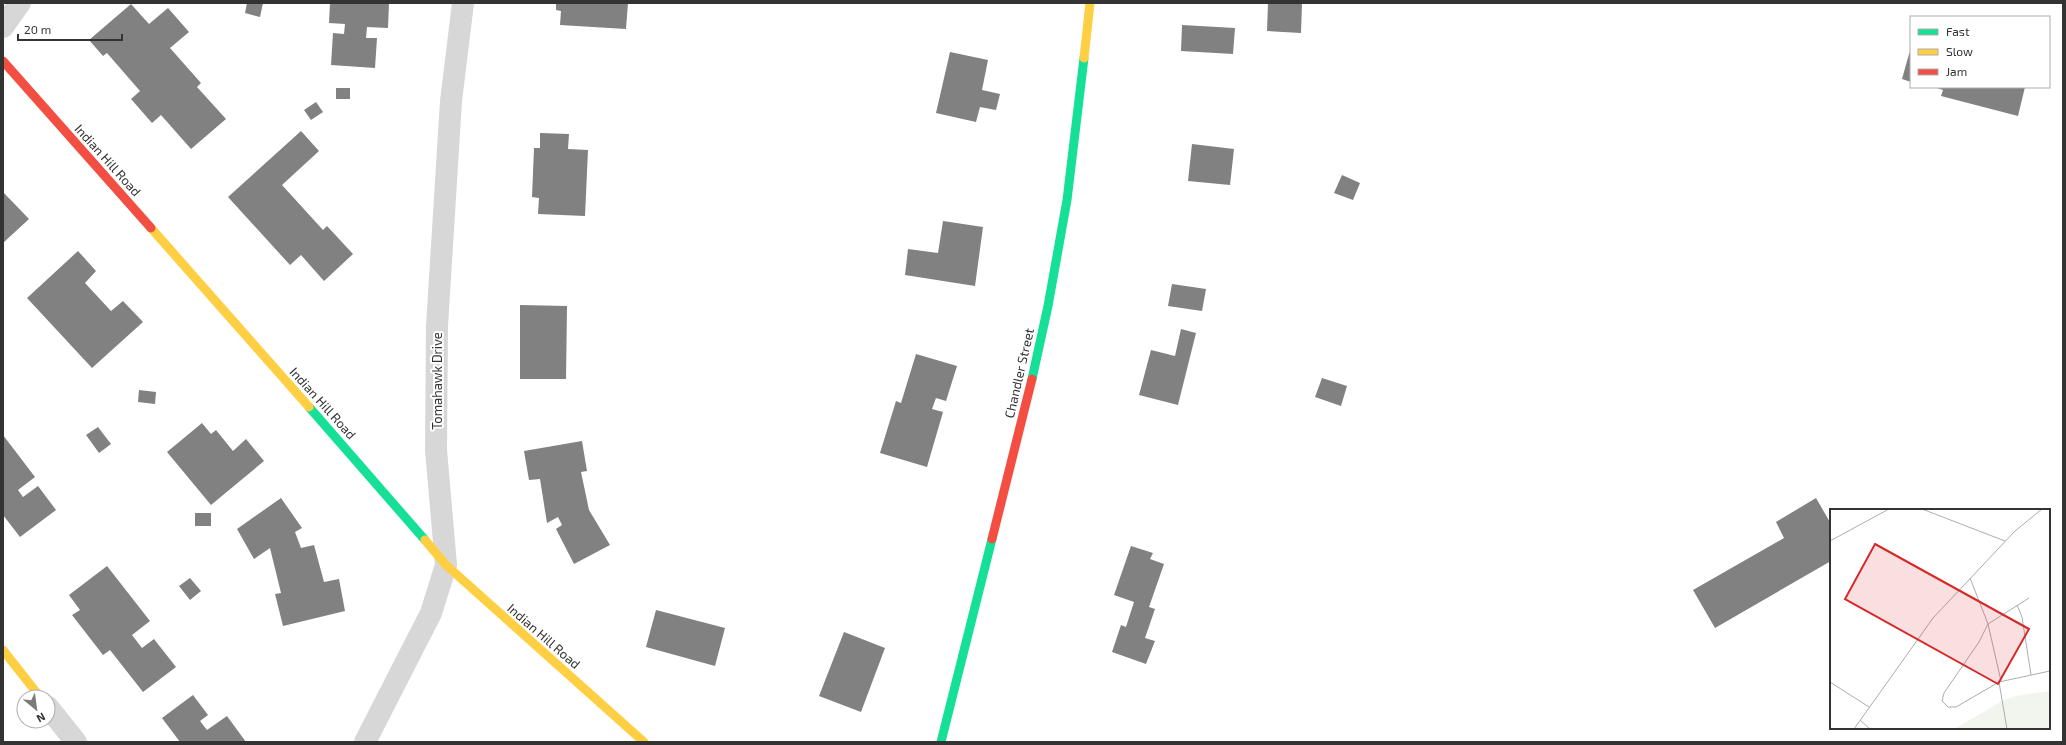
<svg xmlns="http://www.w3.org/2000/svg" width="2066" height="745" font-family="'Exo 2',sans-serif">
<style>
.building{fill:#818181}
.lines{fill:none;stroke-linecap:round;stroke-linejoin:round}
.street{stroke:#d7d7d7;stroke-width:22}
.fast{stroke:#16e098;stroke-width:9}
.slow{stroke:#ffcf43;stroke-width:9}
.jam{stroke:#f24e42;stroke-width:9}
.labels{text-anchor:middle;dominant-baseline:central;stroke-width:4;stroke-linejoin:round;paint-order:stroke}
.street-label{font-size:13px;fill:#333;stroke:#fff}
.inset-road{fill:none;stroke:#adadad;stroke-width:1}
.view{fill:#d62828;fill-opacity:0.15;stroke:#d62828;stroke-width:2}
.inset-edge{fill:none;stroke:#333;stroke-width:2}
</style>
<rect width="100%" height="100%" fill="#fff"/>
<!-- building -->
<path class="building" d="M247,3h16l-3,14 -15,-4z
M330,3h59l-1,25 -21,-1 -1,11h11l-2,30 -44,-3 2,-32 11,1 1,-10 -16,-1z
M556,3h72l-2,26 -66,-4 1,-14 -5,-1z
M1268,3h34l-1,30 -34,-2z
M131,4l18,20 19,-16 21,24 -19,16 31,35 -4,4 29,32 -35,30 -30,-34 -9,8 -21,-24 9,-8 -33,-38 -4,3 -14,-16z
M1182,25l53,3 -2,26 -52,-3z
M1911,47v35l-9,-3z
M950,52l38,8 -6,30 18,4 -4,16 -16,-3 -4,15 -40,-9z
M1934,87h91l-7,29 -77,-20 2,-6z
M336,88h14v11h-14z
M316,102l7,10 -12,8 -7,-10z
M301,131l18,20 -37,34 41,45 4,-4 26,28 -29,27 -23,-26 -11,10 -62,-68z
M540,133l29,1 -1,15 20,1 -3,66 -47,-2 1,-16 -7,-1 2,-49h6z
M1192,144l42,5 -4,36 -42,-4z
M1342,175l18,8 -7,17 -19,-7z
M3,192l26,27 -26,24z
M943,221l40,6 -8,59 -70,-11 3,-26 30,4z
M78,251l18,20 -11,12 26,28 12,-10 20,21 -51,46 -65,-70z
M1172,284l34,5 -4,22 -34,-5z
M520,305l47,1 -1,73h-46z
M1181,329l15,4 -18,72 -39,-10 12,-45 24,6z
M916,354l41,12 -11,35 -10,-3 -4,11 11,3 -16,55 -47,-14 16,-52 5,2z
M1322,378l25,8 -6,20 -26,-9z
M139,390l17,2 -1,12 -17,-2z
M202,423l9,11 5,-4 17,21 13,-12 18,22 -53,44 -44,-53z
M98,427l13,17 -12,9 -13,-18z
M3,435l32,42 -17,13 5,7 15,-11 18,24 -36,27 -17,-22z
M582,441l5,30 -6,1 8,38 21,35 -36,19 -18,-35 6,-4 -4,-8 -11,6 -7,-44 -11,1 -5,-29z
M281,498l21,30 -7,4 6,16 13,-3 10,37 15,-3 6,32 -62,15 -8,-32 6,-1 -11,-45 -16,11 -17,-30z
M1816,498l15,26v37l-116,67 -22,-38 91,-52 -8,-16z
M195,513h16v13h-16z
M1131,546l22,7 -3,6 14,5 -15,43 6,2 -10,29 10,3 -9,23 -34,-12 9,-27 5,2 8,-25 -20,-7z
M107,566l43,55 -18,14 10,13 12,-9 22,28 -33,25 -33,-42 -7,5 -31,-40 8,-5 -11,-15z
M190,578l11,13 -11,9 -11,-14z
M656,610l69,18 -10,38 -69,-19z
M844,632l41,16 -24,64 -42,-16z
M193,695l15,20 -8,6 7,9 20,-14 19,26h-66l-18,-24z"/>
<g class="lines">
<!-- street -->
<path class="street" d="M3,27l17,-24
M48,707l28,35
M365,742l66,-129 15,-48 -10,-115 1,-124 14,-225 12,-98"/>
<!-- fast -->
<path class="fast" d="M1032,379l16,-73 19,-106 17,-142
M309,407l116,133
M941,742l51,-203"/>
<!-- slow -->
<path class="slow" d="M1084,58l6,-55
M151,228l158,179
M425,540l21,25 198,177
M3,650l37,47"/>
<!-- jam -->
<path class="jam" d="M3,61l148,167
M992,539l40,-160"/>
</g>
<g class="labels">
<!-- street labels -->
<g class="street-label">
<text transform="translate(108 160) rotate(48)">Indian Hill Road</text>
<text transform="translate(1019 373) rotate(-77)">Chandler Street</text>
<text transform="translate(437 381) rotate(-90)">Tomahawk Drive</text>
<text transform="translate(323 403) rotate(48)">Indian Hill Road</text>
<text transform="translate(544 636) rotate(41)">Indian Hill Road</text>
</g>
</g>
<!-- overview -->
<g transform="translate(1830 509)">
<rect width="220" height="220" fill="#fff"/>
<path d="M220,182v38h-96l50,-29 16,-5z" fill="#f1f5ed"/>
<path class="inset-road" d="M92,0l83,32M0,32l59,-32M140,69l18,46 13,57M199,89l-41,26 -9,18 -35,51 -2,8 6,6h8l43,-25 51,-11M187,96l5,12 9,58M0,173l39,25M169,173l8,47M30,211l10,9M24,220l79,-111 82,-87 27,-22"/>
<path class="view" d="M45,35l154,85 -31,55 -153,-85z"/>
<rect width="220" height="220" class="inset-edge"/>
</g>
<!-- border -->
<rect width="2066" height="745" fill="none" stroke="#333333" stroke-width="8"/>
<!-- legend -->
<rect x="1910" y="16" width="140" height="72" fill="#ffffff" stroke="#adadad"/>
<rect x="1918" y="29" width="20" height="6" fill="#16e098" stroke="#adadad"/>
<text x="1946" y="36" font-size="12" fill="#333333">Fast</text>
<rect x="1918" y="49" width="20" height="6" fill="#ffcf43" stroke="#adadad"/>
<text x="1946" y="56" font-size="12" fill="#333333">Slow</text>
<rect x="1918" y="69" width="20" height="6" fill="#f24e42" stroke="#adadad"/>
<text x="1946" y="76" font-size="12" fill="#333333">Jam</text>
<!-- north arrow -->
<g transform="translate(36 709) rotate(151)"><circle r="19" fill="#ffffff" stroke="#adadad"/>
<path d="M0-3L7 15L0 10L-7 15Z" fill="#7a7a7a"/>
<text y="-6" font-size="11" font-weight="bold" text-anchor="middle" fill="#333333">N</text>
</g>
<!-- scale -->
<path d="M18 34v6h104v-6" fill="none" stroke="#333333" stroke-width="2"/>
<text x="24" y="34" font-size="12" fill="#333333" stroke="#ffffff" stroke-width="3" paint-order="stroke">20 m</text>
</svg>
